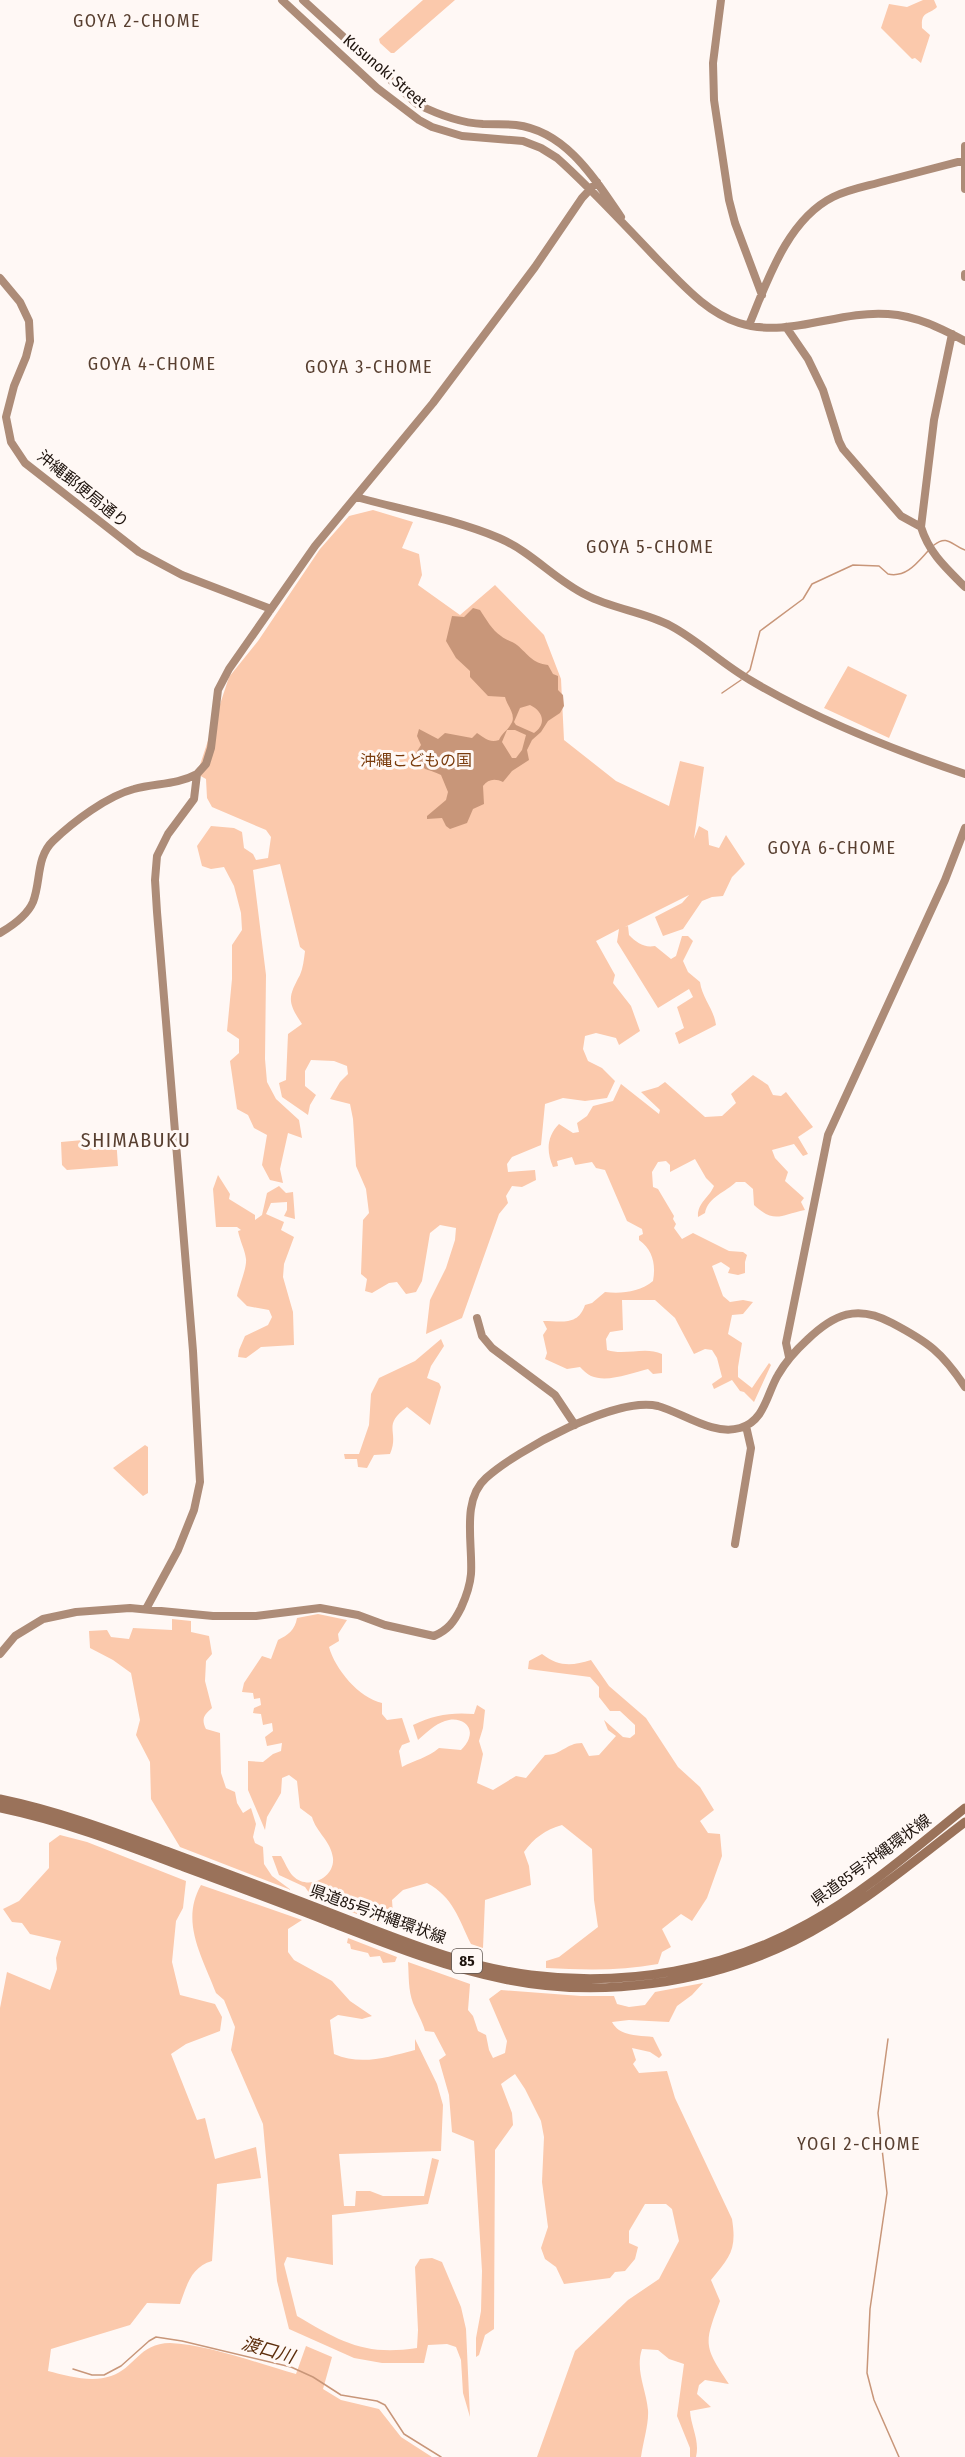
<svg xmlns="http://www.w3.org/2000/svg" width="965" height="2457" font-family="'Fira Sans Condensed','Noto Sans JP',sans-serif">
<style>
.green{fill:#fbc9ac}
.water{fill:#c89679;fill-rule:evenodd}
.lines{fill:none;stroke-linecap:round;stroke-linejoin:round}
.stream{stroke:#c89679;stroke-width:1.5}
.secondary{stroke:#ad8c78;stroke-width:8}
.primary{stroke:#9a725a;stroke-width:9}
.labels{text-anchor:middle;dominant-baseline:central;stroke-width:6;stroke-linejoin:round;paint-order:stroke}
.shield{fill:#fff8f5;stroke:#625853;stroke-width:1.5}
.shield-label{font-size:15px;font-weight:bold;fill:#1f140e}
.street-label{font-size:16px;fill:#1f140e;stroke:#fff8f5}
.park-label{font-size:16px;fill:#793b0c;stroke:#fff8f5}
.neighbourhood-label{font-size:18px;letter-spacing:1.5px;fill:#583f30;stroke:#fff8f5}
.water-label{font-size:18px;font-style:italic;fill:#5d2e0c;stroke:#fff8f5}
.quarter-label{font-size:20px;letter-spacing:1.5px;fill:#583f30;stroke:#fff8f5}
</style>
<rect width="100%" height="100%" fill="#fff8f5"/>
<!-- green -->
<path class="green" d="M423,0h32l-61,53h-3l-11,-10 -1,-4z
M923,0h11l3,7c-9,9 -16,3 -15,21l8,7 -9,28 -6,-5 -3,1 -31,-31 8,-24 18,3z
M373,510l40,12 -11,26 17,6 3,21 -4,10 42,30 35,-30 49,50 17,44 3,61 52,41 53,25 11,-45 24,6 -10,72 5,-13 9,5 1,14 10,3 7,-13 19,29 -13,13 -9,19 -11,1 -10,4 -19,28 -20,7 -8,-19 27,-14 7,-8 -64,32 3,-1 1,9c8,8 15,13 26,11l16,13 5,-3 6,-20h6l5,5 -10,20 5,11 12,10c2,16 14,27 16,43l-37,19 -4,-11 9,-5 -7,-21 16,-10 -4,-8 -31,19 -41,-66 2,-13 -23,12 19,34 -2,8 18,23 9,25 -21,14 -3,-7 -20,-5 -11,3 -2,13 5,12 14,7 13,13 -8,17 -22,3 -22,-3 -18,6 -4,41 -29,12 -5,7 1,8 27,-2 1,10 -14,7 -10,-1 -6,10 2,7 -9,11 -37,104 -36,16 4,-34 16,-32 9,-28 1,-12 -16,-3 -10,8 -8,48 -6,11 -10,2 -9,-12 -8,1 -17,10 -7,-2 2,-12 -6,-5 2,-54 6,-7 -3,-24 -10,-23 -3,-47 -3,-15 -20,-5 10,-17 8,-8 -1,-8 -13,-5 -23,-1 -6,11v15l11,9 -6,10 -2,10 -26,-18 -3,-14 7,-3 2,-46 14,-10c-15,-22 -14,-27 -2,-49 3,-7 4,-16 5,-24l-5,-4 -20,-83 -27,6 13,105 -1,84 2,23 9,17 23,21 3,18 -14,-5 -8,36 3,14 -13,-3 -8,-15 5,-30 -13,-7 -6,-13 -11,-6 -7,-48 9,-8v-14l-12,-8 5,-52v-34l10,-15 -1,-17 -7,-27 -10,-19 -13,2 -9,-3 -5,-20 14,-20 23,2 8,4 2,16 9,6 3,6 12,-2 3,-21 -5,-7 -54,-23 -5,-9 -1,-19 -9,-5 32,-97 29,-36 62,-92 29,-33z
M848,666l59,29 -18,43 -65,-30z
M753,1075l15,10 5,10 8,1 5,-4 27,35 -15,10 10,17 -5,2 -9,-12 -22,6 3,8 13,14 -3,9 19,17 -3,4 4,8c-25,5 -30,14 -51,-5l-1,-16 -8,-7h-9c-10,10 -28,15 -31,31l-7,4c-1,-14 11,-19 16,-31l-8,-8 -11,-19 -25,13v-7l-4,-4 -8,1 -6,10 1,15 5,2 16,27 -1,3 3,5 -2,4 8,11 11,-6 36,18 14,1 4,3 -2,7v11l-7,2 -10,-2 2,-5 -9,-6 -9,4 11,30 7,6 13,-2 10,2 -10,12 -11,1 -4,19 14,9 -4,24v10l14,11 17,-25 2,2 -17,37 -10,-10 -4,-1 -8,-11 -18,9 -2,-5 10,-7 -5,-19 -5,-8 -7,-1 -11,5 -19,-36 -20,-18h-33l1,30 -13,2 -4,7 1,11c18,6 38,-4 55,4v19l-9,1 -5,-5c-16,4 -41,14 -57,7 -4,-2 -8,-6 -11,-9l-13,2 -22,-10 2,-6 -4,-18 4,-6 -4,-8c19,0 35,5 42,-16l7,-2 13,-11c16,2 35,0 48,-11 3,-16 0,-31 -14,-41v-4l4,-2 -1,-5 -15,-8 -22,-51 -9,-2 -4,-6 -17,3 -3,-8 -15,4 1,5 -5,1c-7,-16 -6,-31 6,-43l14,9 6,-1 -2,-9 10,-7 6,-10 20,-5 8,-17 38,30 1,-4 -19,-18 17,-5 7,-5 40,35 17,-1 14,-13 -5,-9z
M116,1137l2,29 -51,4 -5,-5 -1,-23z
M218,1175l12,19 -1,5 26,16v5l7,-5 5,-22 12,-7 7,7 7,-1 2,27 -11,-3 3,-6v-8l-16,1 -5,11 18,8 -3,8 13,7 -10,27 -1,13 10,35 1,33 -33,2 -15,11 -8,-1 1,-7 6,-14 23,-11 4,-8 -3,-7 -22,-4 -10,-10c2,-10 10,-28 9,-37 -1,-9 -6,-18 -8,-28l3,-1 -4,-3h-21l-3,-38z
M441,1339l3,7 -13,20 -4,12 12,5 2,4 -11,38 -23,-18c-26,19 -7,24 -17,47l-16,1 -7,13 -9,-1 -1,-8h-12l-1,-5h15l10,-29 2,-31 8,-16 36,-17z
M145,1445l3,2v46l-5,3 -30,-28z
M318,1614l29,6 -9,14 1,7 -10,6c6,22 30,51 53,56v11l5,6 15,-2 8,24 -8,3 -3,6 3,16c13,-7 25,-9 37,-19l22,2c3,-3 7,-8 8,-12 5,-15 -12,-22 -24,-17 -10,3 -19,12 -27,19l-5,-15c21,-10 38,-13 61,-11l3,-9 8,5 -2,18 -4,13 4,13 -6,29 16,7 23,-14 10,2 19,-23c17,0 21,-12 37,-12l7,13 10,-1 17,-19 -8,-6 -4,-10 19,17 7,1 5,-4v-9l-15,-14h-10l-11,-14v-10l-9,-10 -62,-8 1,-8 13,-7c17,13 30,12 49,6l18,26 37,32 32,49 22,20 14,23 -14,11 8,12 12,1 2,22 -15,42 -15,23 -11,-7 -19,15 9,18 -9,5 -4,12c-37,7 -74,6 -112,4v-7l13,-4 39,-30 -4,-27 -2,-51 -30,-24c-17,5 -28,13 -38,27l5,14 2,19 -46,15 -2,48 -12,-4c-13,-26 -17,-46 -44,-61l-24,7 -11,10 2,28 -82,-31 -7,-10 -26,-12 -7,-19h9c4,6 7,15 12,20 15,15 42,2 40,-18 -2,-17 -17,-26 -21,-41l-12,-9 -3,-27 -8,-6 -7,3 -1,15 -14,24 -2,13 -17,-40v-29l15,1 10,-8 8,-3 1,-8 -15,3 -2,-9 8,-6 -1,-8 -9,2 -2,-11 -8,-1 1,-5 7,-3 -1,-7 -6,1 -1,-6 -11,-1 2,-9 18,-27 9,3 7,-19c10,-5 17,-10 19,-22z
M172,1619l19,2v11l18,4 3,18 -6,7 -1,20 7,27c-8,7 -11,11 -6,21l14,4 1,40 5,15 9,4 2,11 6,10 8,-5 5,16 -3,13 2,6 8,4 1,17 8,12 19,14 -111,-43 -29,-48 -1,-37 -14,-27 4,-15 -9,-47 -18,-13 -23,-12 -1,-17 18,-1 4,7 18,2 4,-11 39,2z
M60,1835l27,7 99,39 -3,27 -7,13 -4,41 8,33 35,9 7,13 -2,14 -34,13 -15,10 26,66 8,-2 10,41 41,-12 5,31 -44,6 -5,77c-21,6 -25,24 -32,43l-33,-1 -17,22 -79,24 -3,22c19,5 44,12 63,5 23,-7 28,-33 59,-33 36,1 90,21 126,31l10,-28 26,11 -9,32 18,11 38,9 22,28 31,20h-432v-449l7,-36 43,18 7,-21 -1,-11 5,-17 -31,-7 -8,-11 -10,-1 -9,-13 16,-8 30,-33v-25z
M201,1885l101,35 -14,9v23l6,8 38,21 18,20 22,15 -10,3 -24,-4 -8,5 4,34c27,12 54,3 81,-4v-11l22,45 6,21 -2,46 -102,3 5,52h11l1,-15h14l13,5h41l8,-38 7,2 -11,44 -96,11 1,50 -46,-8 -3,7 13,52c44,26 68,40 120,32l1,-18 -3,-63 5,-8 12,-1 10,4 19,45 5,22 4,88 -7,-24 -2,-33 -5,-13 -9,-3 -19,1 -4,18h-42l-28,-5 -65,-29 -12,-48 -14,-157 -32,-74 4,-23 -11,-27 -8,-7c-14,-37 -36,-71 -15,-108z
M348,1938l49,19 -2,5 -12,1 -3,-7 -10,1 -2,-4 -17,-4 -1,-5 -3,-1z
M408,1962l62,22 -2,26 5,6 5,15 8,4 3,15 4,8 12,-5 2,-12 -18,-42 12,-9 80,6h33l3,8 12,3 16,-2 10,-13 48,-9 -11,12 -15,11 -8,16 -40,-2 -17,2c8,15 26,13 41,15l9,18 -3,3 -9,-6 -18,-4 4,12 -3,4 6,9 28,-2 8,27 57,121c5,31 -2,38 -21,61l9,21c-16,43 -17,44 9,83l-24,-4 -6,5 -2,9 14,13 -21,4c1,16 10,29 6,46h-6v-9l-13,-32 7,-52 -15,-5 -11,-9 -16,-1c-7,21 4,40 6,61 1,14 -5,32 -7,47h-104l38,-106 53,-51 31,-21 20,-38 -7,-32 -6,-5h-21l-16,27v12l9,4 -3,12 -10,12 -10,1 -5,6 -46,6 -8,-17 -11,-8 -4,-11 7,-21 -6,-45 2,-45 -3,-16 -16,-32 -10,-15 -14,10 11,29 1,12 -18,25 -1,179 -9,6 -6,20 -3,2v-19l5,-27 1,-40 -8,-130 -22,-9 -3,-37 -10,-35 7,-5 -12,-23 -9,-1c-3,-11 -8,-18 -12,-28 -5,-13 -4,-27 -5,-41z"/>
<!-- water -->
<path class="water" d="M473,608l7,2c6,9 12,20 21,26 4,4 11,5 16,9 12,10 15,18 31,20l5,9 5,2v14l5,5 1,11 -4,7 -12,8 -7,11 -9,8 -5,10 2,10 -17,11 -9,11c-8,-4 -15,-3 -20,4l1,18 -11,5 -6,14 -17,6 -4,-3 -4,-8 -15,1v-3l19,-16 2,-8 -7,-17c-18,-9 -16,0 -25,-22l5,-8 -4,-9 2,-7 19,10 7,-6 27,5 5,-5c8,5 12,10 22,7 3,-7 9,-10 12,-16 6,-9 -4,-18 -6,-27l-17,-1 -18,-19v-6l-14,-13 -10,-17 6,-25 12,1zM530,705c13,6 17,19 4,28l-18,-8 -2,-3 6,-14zM507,730h8l11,5 -4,15 -6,8h-4l-10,-16z"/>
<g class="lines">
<!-- stream -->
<path class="stream" d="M934,545c14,-11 18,1 31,5
M746,674l4,-4 10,-39 43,-32 9,-15 41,-19 26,1 9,8c18,4 29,-11 40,-23
M722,693l19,-13
M888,2039l-10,74 9,80 -17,116 -3,64 7,27 25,57
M73,2369l19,6h12l17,-9 28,-25 7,-4 26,4 109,26 22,10 28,18 36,6 8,4 19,29 37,23"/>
<!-- secondary -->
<path class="secondary" d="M282,0l95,88 42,32 13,7 30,9 61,5 18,7 16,10c36,32 69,69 103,104 23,23 46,50 79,61 49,16 99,-13 149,-9 29,2 52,14 77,27
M303,0l114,104c20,10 44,19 66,20 11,0 22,0 33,1 50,6 79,54 105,92
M721,0l-8,63 1,37 15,100 6,23 27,72
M965,146v43
M965,277v-3
M0,278l20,24 9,19 1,20 -4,16 -12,29 -8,31 5,25 14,21 114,89 43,23 89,34
M749,325c18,-43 38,-105 84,-128 16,-8 35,-11 52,-16 27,-7 53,-14 80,-21
M786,327l22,32 15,31 16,51 4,8 58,67 20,11
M952,334l-18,86 -13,107c8,26 25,41 44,60
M356,497c47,13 98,22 143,41 33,14 56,42 87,57 27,14 59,17 85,31 28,15 51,38 79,54 67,40 141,69 215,94
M0,933c12,-7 27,-17 33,-31 8,-20 3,-45 20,-61 20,-19 54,-45 81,-52 21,-6 43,-4 63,-15
M477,1318l5,18 10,12 63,47 20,30
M789,1357l-3,-14 42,-208 117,-255 20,-52
M735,1544l16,-96 -5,-22
M146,1609l32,-59 16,-40 6,-28 -7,-131 -36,-439 -2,-32 2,-24 11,-22 26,-35 3,-25 9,-10 5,-16 7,-58 11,-21 86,-123 118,-143 102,-136 47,-69 15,-16
M0,1654l15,-18 28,-17 33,-7 54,-4 83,8h43l64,-8 38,7 27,10 49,11c14,-6 20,-14 27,-28 5,-11 9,-22 10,-34 2,-30 -10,-74 15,-96 31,-28 130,-82 172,-72 25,7 55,30 82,22 25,-7 27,-35 38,-53 8,-14 17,-24 29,-35 27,-26 50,-36 85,-17 36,19 50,29 73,64"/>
<!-- primary -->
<path class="primary" d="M0,1799c58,12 114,33 169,53 59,22 118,44 177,67 60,23 120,48 185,56 94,12 195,-5 278,-52 56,-31 106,-75 156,-115
M0,1808c63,13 123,36 184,59 49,18 98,36 146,55 57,22 114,45 174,57 96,20 202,5 290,-38 62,-31 116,-77 171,-119"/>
</g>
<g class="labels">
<!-- shield labels -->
<rect class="shield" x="452" y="1949" width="30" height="24" rx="4.5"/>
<g class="shield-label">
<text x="467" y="1961">85</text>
</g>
<!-- street labels -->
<g class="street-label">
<text transform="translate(385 71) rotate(40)">Kusunoki Street</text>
<text transform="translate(83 489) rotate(39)">沖縄郵便局通り</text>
<text transform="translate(871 1860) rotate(-36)">県道85号沖縄環状線</text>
<text transform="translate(378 1914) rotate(20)">県道85号沖縄環状線</text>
</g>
<!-- park labels -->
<g class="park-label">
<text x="416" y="760">沖縄こどもの国</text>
</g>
<!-- neighbourhood labels -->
<g class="neighbourhood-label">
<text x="137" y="21">GOYA 2-CHOME</text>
<text x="152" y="364">GOYA 4-CHOME</text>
<text x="369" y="367">GOYA 3-CHOME</text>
<text x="650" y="547">GOYA 5-CHOME</text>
<text x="832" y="848">GOYA 6-CHOME</text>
<text x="859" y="2144">YOGI 2-CHOME</text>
</g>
<!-- water labels -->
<g class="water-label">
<text transform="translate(268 2350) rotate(16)">渡口川</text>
</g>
<!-- quarter labels -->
<g class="quarter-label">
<text x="136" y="1140">SHIMABUKU</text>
</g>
</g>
</svg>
